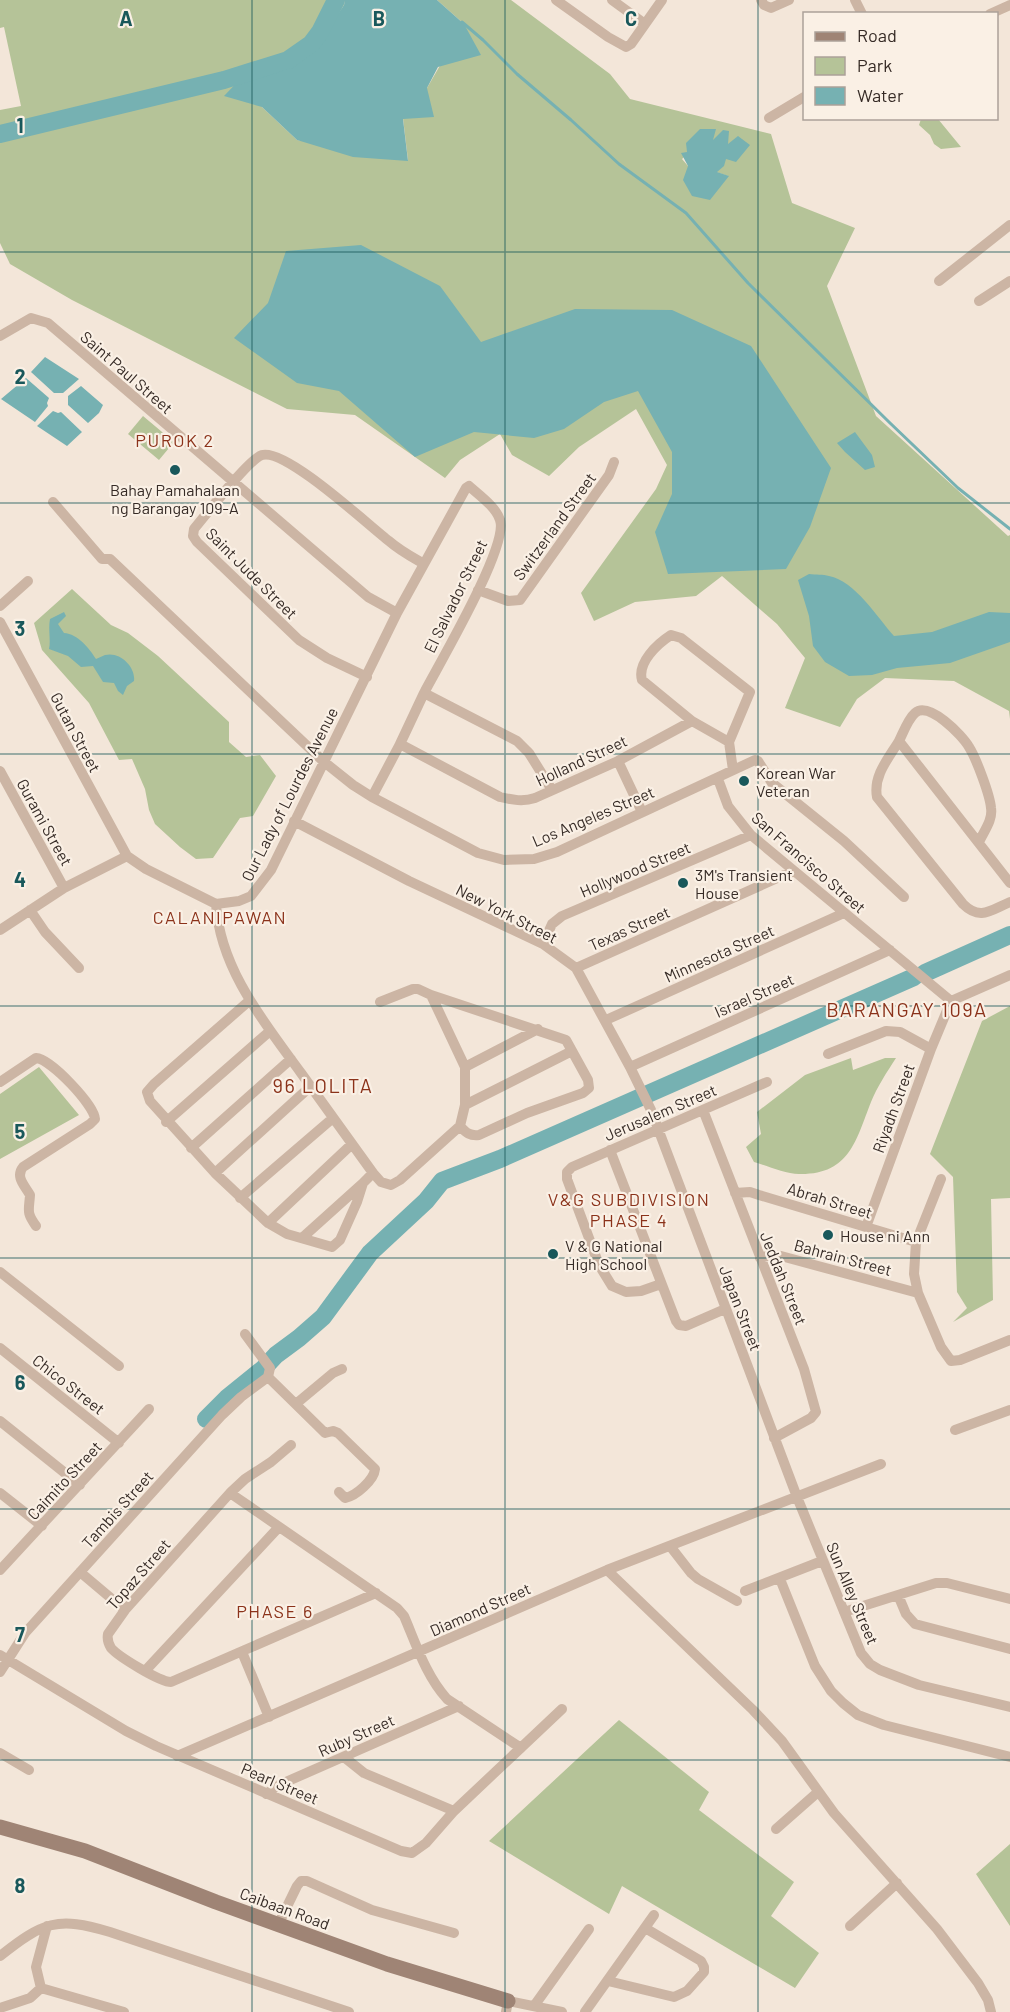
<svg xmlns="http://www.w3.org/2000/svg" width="1010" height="2012" font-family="Barlow,sans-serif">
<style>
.green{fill:#b5c398;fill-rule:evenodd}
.water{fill:#76b1b2}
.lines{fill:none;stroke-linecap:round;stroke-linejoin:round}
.stream{stroke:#76b1b2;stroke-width:3}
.river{stroke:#76b1b2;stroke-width:18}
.street{stroke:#ccb5a4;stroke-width:10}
.secondary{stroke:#9f8475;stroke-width:15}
.grid{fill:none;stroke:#19585b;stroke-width:1.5;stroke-opacity:0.55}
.poi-dot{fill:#19585b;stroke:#faf0e5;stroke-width:2}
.labels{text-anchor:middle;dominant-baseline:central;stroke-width:4.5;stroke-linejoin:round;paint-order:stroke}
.street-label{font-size:16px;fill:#362b26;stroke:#faf0e5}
.poi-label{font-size:16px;fill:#362b26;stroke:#faf0e5;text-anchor:start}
.neighbourhood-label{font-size:18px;letter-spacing:1.5px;fill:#8b321a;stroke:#faf0e5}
.quarter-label{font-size:20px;letter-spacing:1.5px;fill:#8b321a;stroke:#faf0e5}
.grid-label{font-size:20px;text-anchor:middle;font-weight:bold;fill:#19585b;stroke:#faf0e5;stroke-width:4.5;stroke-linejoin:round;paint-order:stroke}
</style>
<rect width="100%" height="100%" fill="#f3e6d9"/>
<!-- green -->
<path class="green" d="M0,0h345l-1,5 -28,42 -69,25 15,35 35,33 111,20 -5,-42 24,-30 37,-64 -27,-24h74l99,74 20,25 141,35 21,69 63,25 -28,58 49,130 132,120 2,-1v184l-1,-8 -55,-30 -69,-3 -28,21 -17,28 -55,-19 20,-50 -28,-34 -55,-48 -26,20 -61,6 -41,19 -13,-28 75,-104 11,-24 -31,-56 -57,38 -30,29 -37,-21 -12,-21 -40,26 -15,18 -90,-63 -68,-6 -215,-109 -62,-36 -10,-21v-133l21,-4 -17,-79 -4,1zM712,142l15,3 -11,27 12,4 -40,-10 -6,-7 6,-6z
M921,119h17l23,28 -20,2 -7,-5 -4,-9 -11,-10z
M143,416l31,26 -15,18 -31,-26z
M72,589l39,36 17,8 30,23 71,66v20l17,15 14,-2 16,21 -23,40 -13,2 -27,40 -17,1 -16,-12 -25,-23 -6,-14 -4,-21 -13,-30 -13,1 -30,-57 -47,-53 -8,-27z
M1010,1006v192l-19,1 2,101 -40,22 14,-14 -10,-16 -4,-115 -23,-23 52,-133z
M851,1058l2,12 32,-12h11c-9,14 -19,29 -25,44 -15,38 -21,73 -72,72 -14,0 -31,-8 -45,-12l-8,-15 15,-13 -4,-22 48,-37z
M39,1067l40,48 -79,44v-65z
M619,1720l90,72 -10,18 95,72 -23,34 48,37 -24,35 -173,-102 -13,28 -120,-73z
M1010,1844v82l-34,-52z"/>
<!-- water -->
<path class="water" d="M345,0h92l27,24 17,31 -43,12 -11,21 7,29 -31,2 5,42 -55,-4 -56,-17 -35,-33 -38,-11 23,-24 69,-25 28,-42z
M700,129h16l-3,11 10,-10 6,1 -1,13 10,-8 12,9 -14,17 -10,-3 -2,7 -7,6 12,4 -19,24 -18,-4 -9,-16 5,-14 -7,-13 6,-1 -1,-9z
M361,245l79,41 41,56 94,-33 97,1 79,36 80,122 -21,59 -24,42 -118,5 -13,-42 17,-38v-42l-34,-61 -34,11 -40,27 -30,9 -60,-6 -59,25 -76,-66 -42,-8 -63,-45 34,-35 18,-52z
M45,357l34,22 -16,14h-9l-23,-21z
M26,378l23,20 -2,5 1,3 -13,16 -34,-23z
M81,386l22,19 -4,8 -11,10 -20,-18v-9z
M53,411l5,2 3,-1 21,20 -15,14 -30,-20z
M855,432l17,23 3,12 -10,3 -20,-18 -8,-9z
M809,574c7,1 14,0 20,2 26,5 48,41 65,60l38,-4 57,-20 21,1v29l-60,21 -53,5 -25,7 -23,1 -24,-14 -12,-16 -4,-30 -11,-36z
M64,612l2,4 -8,8 6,9c14,1 25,15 32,26 3,-1 6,-3 9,-4 15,-4 31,12 29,26l-7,5 -4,9 -5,-4 -4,-8 -11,-1 -10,-16 -12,1 -13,-11 -19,-7c2,-8 -1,-20 1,-30z"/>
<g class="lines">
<!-- stream -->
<path class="stream" d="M462,22l21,18 34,34 54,46 48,44 67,49 62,70 142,140 68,65 52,41"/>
<!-- river -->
<path class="river" d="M0,134l224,-54 64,-20 23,-16 9,-12 16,-32
M925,973l85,-38
M206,1419l21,-21 36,-29 13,-14 23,-17 24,-21 47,-64 56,-52 16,-20 58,-22 414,-182"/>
<!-- street -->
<path class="street" d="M556,0l52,37 18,10 5,-3 31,-44
M612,0l33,24
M761,0l3,5 7,3 18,-8
M855,0l7,14
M990,14l20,-9
M769,118l35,-21
M939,281l71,-56
M979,301l31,-20
M0,336l31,-18 17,5 320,274 29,16
M53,502l49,57h8l213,202 30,24 19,12 106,56 26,7 30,-1 23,-7 198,-92 3,1 14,22 72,58 60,56
M478,590l30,11 12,-1 89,-125 5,-13
M0,606l28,-25
M0,622l127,234 19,13 70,35 23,-3 12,-5 20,-26 126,-257 69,-125 3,-2c10,9 27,21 31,34 9,26 -61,144 -76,173
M367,677l-40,-19 -28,-18 -102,-98 -4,-6 1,-7c11,-13 55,-70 68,-74 24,-7 106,70 127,86 10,9 23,16 35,23
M899,741c-11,18 -26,35 -22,56l86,107c17,17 28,6 47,-2
M729,742l-37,-21 -50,-41c-5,-17 15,-36 29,-45l10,3 69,54 -21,50 4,28
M618,761l24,51
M0,771l64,117
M718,779l10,27 23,29 200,166
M552,790l-23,-37 -12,-12 -93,-48 -24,51 100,53c13,3 23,5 35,1l83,-37 74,-40
M372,797l28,-53
M294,821l115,60 134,63 33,24 54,99 21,43 146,387 64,156 9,11 10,6 39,15 91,22
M979,842c5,-11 14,-22 12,-34 -1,-13 -15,-50 -22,-61 -7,-12 -40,-46 -54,-34 -7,6 -12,20 -16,28l111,142
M216,904c4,65 48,118 85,169 24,33 48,67 72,100l8,9 10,3 9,-5 60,-54 5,-21v-38l-34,-72 135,45 22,40 1,8 -6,5 -56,20 -48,22c-9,1 -13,-2 -19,-9
M30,910l15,22 34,36
M0,930l64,-42 63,-32
M543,944l9,-20 10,-8 189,-81
M576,968l217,-97
M249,1001l-95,83 -7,8 3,9 65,72 53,50 19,11 45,13 8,-7 17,-38 6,-19 10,-10
M951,1001l59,-26
M380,1002l33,-13h5l13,6
M606,1020l238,-107
M828,1054l58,-23 14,1 31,17
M465,1067l73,-38
M630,1067l260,-117
M0,1082l36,-24c15,1 58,47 59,61l-5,5 -67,43c-8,10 2,19 7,28 -1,16 -4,17 6,31
M465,1105l107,-54
M703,1110l101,259 12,43 -5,6 -37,20
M166,1122l104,-91
M191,1148l100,-89
M610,1150l66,171 3,4 7,1 39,-17
M215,1173l96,-87
M941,1179l-25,63 -2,32 4,19 23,54 10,14 9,-1 50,-20
M735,1193l15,-1 9,3 157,47
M240,1198l93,-80
M268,1223l84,-79
M866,1227l65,-178 20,-48
M302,1238l60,-54
M760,1258l11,-3 10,1 137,37
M0,1272l119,94
M661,1284l-20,7 -15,1 -14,-6 -13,-21 -32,-86v-7l5,-5 195,-85
M245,1334l25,34 -2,9
M0,1348l119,95
M268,1377l54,53 3,3 8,-2 5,2 37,36c-1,11 -19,27 -30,29l-6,-6
M297,1403l36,-30 9,-4
M0,1421l80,64
M955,1430l55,-20
M291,1445l-20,17 -26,17 -15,14 -105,117 -17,24c-1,5 0,9 3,14 8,9 49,34 60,34l205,-89
M0,1493l42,33
M230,1493l167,115 7,8c12,28 22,60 43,83l74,49
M670,1546l21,27 7,6 39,22
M0,1570l149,-161
M607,1570l146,140 29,31 52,72 103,116 41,54 10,17 3,12
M80,1572l45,38
M780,1579l35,87 16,25 12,12 15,12 26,10 126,32
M745,1591l77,-30
M898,1595l8,19 9,10 95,25
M844,1612l92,-29h11l63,16
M242,1652l27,65
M0,1655l126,76 30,15 245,105 11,2 14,-10 28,-32 108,-102
M145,1671l133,-143
M0,1672l25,-39 197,-218 19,-18 27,-20
M0,1753l29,17
M177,1756l430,-186 274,-106
M344,1757l20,16 90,38
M266,1794l13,-9 180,-79
M776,1829l42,-37
M278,1925l19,-39 4,-5h6l65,29 82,23
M850,1926l47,-43
M0,1956c43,-34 57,-40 110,-24l239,80
M608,1981l66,16 13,-6 17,-19v-5l-3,-6 -56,-33
M41,1988l-5,-21 11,-41
M534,2006l55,-77
M0,2008l30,-10 11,-10 83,24
M506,2012l2,-11 54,11
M585,2012l69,-97"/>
<!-- secondary -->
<path class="secondary" d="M0,1827l85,24 131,51 171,62 121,37"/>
</g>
<!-- grid -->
<path class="grid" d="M252,0v2012M505,0v2012M758,0v2012M0,252h1010M0,503h1010M0,754h1010M0,1006h1010M0,1258h1010M0,1509h1010M0,1760h1010"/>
<!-- markers -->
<g class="poi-dot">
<circle cx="175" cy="470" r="6"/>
<circle cx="744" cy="781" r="6"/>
<circle cx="683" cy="883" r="6"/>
<circle cx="828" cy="1235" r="6"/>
<circle cx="553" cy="1254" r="6"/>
</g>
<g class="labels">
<!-- street labels -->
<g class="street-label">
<text transform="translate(127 372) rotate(41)">Saint Paul Street</text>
<text transform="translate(554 526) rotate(-54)">Switzerland Street</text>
<text transform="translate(252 573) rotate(45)">Saint Jude Street</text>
<text transform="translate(455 596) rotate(-64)">El Salvador Street</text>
<text transform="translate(76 732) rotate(62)">Gutan Street</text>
<text transform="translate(581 760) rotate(-25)">Holland Street</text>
<text transform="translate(289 794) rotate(-63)">Our Lady of Lourdes Avenue</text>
<text transform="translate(593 816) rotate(-23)">Los Angeles Street</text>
<text transform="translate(45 822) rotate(61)">Gurami Street</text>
<text transform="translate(809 862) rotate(41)">San Francisco Street</text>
<text transform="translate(635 869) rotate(-23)">Hollywood Street</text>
<text transform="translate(507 913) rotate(27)">New York Street</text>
<text transform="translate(629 928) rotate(-24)">Texas Street</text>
<text transform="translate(719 953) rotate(-24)">Minnesota Street</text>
<text transform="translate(754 995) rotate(-24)">Israel Street</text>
<text transform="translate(893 1108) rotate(-70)">Riyadh Street</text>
<text transform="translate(660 1112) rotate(-23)">Jerusalem Street</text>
<text transform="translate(830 1200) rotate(17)">Abrah Street</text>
<text transform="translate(843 1257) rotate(15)">Bahrain Street</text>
<text transform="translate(784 1278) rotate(68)">Jeddah Street</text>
<text transform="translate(741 1308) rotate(69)">Japan Street</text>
<text transform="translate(69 1384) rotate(38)">Chico Street</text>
<text transform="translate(64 1480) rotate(-47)">Caimito Street</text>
<text transform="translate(117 1509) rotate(-48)">Tambis Street</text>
<text transform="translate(138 1574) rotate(-49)">Topaz Street</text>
<text transform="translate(853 1593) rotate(67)">Sun Alley Street</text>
<text transform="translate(480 1609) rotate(-24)">Diamond Street</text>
<text transform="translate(356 1735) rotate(-24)">Ruby Street</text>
<text transform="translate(280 1783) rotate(23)">Pearl Street</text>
<text transform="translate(285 1908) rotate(20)">Caibaan Road</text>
</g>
<!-- poi labels -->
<g class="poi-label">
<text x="175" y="489" text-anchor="middle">Bahay Pamahalaan<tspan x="175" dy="18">ng Barangay 109-A</tspan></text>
<text x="756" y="772">Korean War<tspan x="756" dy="18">Veteran</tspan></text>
<text x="695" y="874">3M's Transient<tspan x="695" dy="18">House</tspan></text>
<text x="840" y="1235">House ni Ann</text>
<text x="565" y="1245">V &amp; G National<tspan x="565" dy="18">High School</tspan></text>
</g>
<!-- neighbourhood labels -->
<g class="neighbourhood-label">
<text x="175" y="440">PUROK 2</text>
<text x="220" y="917">CALANIPAWAN</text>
<text x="629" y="1199">V&amp;G SUBDIVISION<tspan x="629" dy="21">PHASE 4</tspan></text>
<text x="275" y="1611">PHASE 6</text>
</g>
<!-- quarter labels -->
<g class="quarter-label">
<text x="907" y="1009">BARANGAY 109A</text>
<text x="323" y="1085">96 LOLITA</text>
</g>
</g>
<g class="grid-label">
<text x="126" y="26">A</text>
<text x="379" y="26">B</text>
<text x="631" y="26">C</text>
<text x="20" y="133">1</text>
<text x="20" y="384">2</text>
<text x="20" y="636">3</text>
<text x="20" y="887">4</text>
<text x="20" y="1139">5</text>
<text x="20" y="1390">6</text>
<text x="20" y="1642">7</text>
<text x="20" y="1893">8</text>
</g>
<!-- legend -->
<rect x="803" y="12" width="195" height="108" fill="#faf0e5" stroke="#aca199" stroke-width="1.5"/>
<rect x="815" y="32" width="30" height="9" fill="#9f8475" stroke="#aca199" stroke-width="1.5"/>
<text x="857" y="42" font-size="18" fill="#362b26">Road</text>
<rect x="815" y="57" width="30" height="18" fill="#b5c398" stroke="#aca199" stroke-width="1.5"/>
<text x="857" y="72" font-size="18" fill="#362b26">Park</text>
<rect x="815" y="87" width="30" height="18" fill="#76b1b2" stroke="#aca199" stroke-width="1.5"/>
<text x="857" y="102" font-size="18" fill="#362b26">Water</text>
</svg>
